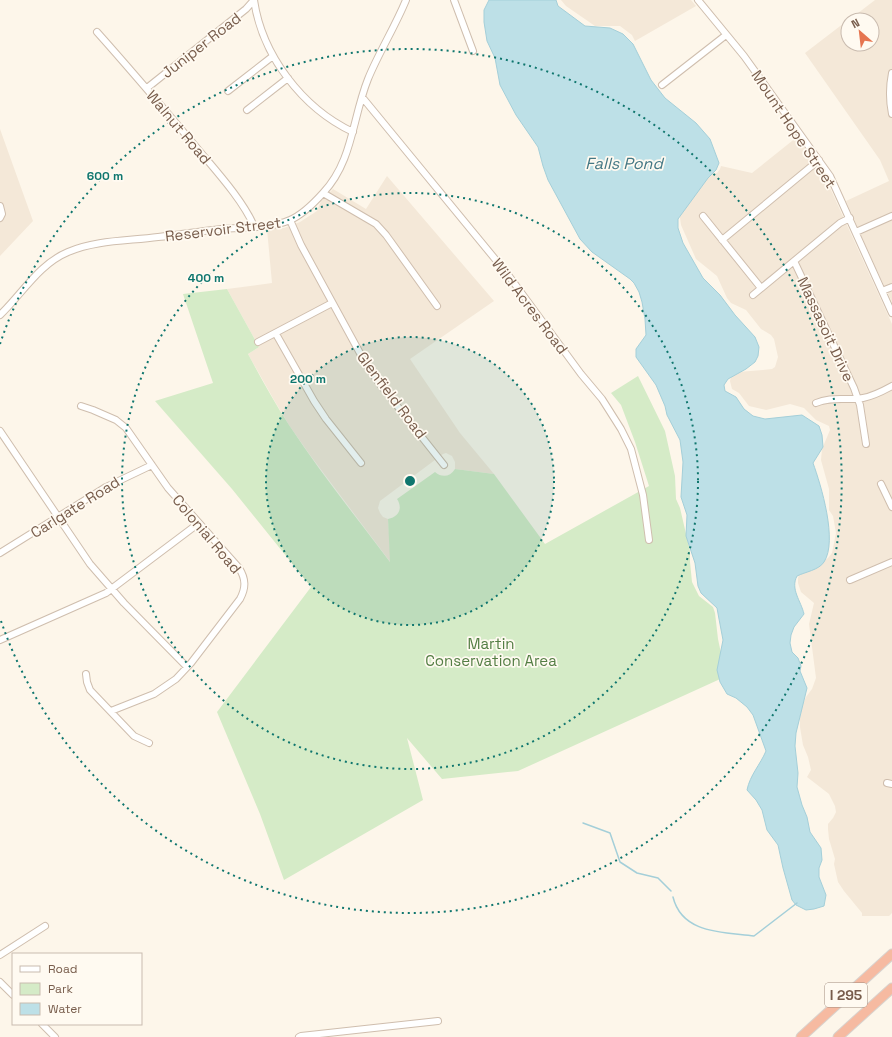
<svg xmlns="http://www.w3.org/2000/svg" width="892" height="1037" font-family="'Space Grotesk',sans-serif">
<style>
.residential{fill:#f4e8d8}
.green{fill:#d5ebc7}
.water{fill:#bde0e7;stroke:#a4cfd9}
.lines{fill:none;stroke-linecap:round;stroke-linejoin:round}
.stream{stroke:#a4cfd9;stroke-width:1.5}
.minor-casing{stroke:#cfbeae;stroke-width:8}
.highway-casing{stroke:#d9d2cd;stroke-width:11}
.minor{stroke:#fff;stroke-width:6}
.highway{stroke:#f6baa1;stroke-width:9}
.ring{fill:none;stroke:#0f766e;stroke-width:2;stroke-dasharray:2 4}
.labels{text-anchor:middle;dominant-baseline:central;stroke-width:3.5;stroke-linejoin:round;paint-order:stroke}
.shield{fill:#fffaf1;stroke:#a08c7e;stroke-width:1}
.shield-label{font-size:14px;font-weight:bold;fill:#785d4c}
.street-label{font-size:15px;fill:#785d4c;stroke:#fffaf1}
.park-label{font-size:15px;fill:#547e44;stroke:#fffaf1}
.water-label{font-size:16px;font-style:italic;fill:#437784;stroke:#fffaf1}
.centre{fill:#0f766e;stroke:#fffaf1;stroke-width:2}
.ring-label{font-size:12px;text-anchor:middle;font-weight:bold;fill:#0f766e;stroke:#fffaf1;stroke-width:3.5;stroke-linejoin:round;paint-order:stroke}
</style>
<rect width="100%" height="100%" fill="#fdf6ea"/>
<!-- residential -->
<path class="residential" d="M561,0h130l5,6 -61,35 -3,-6 -12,-9h-25l-29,-20z
M875,0h17v302l-20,-42 -26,-59 43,-20 -9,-21 -75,-107 43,-33v24h24v-24h-23z
M0,129l33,92 -33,35z
M797,137l29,42 66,145v589l-3,3h-27v-3l-18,-22 -6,-9 -4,-18 1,-5 -6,-20 -1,-10v-5l5,-6 3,-6 -1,-6 -6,-12 -22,-17 4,-7 -3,-13 -5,-12 -3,-18v-17l6,-13 6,-8 4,-11 -7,-54 5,-21 -13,-11 -3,-9v-5l2,-6 19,-8 9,-6 4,-5 4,-20 -3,-17 -4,-6v-21l-8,-29 1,-11 8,-19 -1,-4 -13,-6 -12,-12 -14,-4 -24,6 -17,-4 -10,-13 -7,-4 -2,-8 1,-4 7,-5 25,-2 9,-1 3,-2 3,-10 -4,-18 -3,-4 -10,-6 -15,-19 -15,-7 -4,-5 -10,-22 -21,-17 -15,-34 -1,-7v-7l29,-36 8,-2 3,-4 1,-3 31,7z
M387,176l107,125 -84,58 50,74 34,41 -39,-5v-7l-3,-6 -6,-3 -3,1 -63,47 -2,7 2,5 3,4 5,2 3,44 -81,-108 -21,-30 -15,-25 -26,-46 11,-7 -32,-58 45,-6 -5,-54 17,-1 16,-6 17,-11 4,-10 12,-12 33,20z"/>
<!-- green -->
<path class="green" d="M227,289l32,58 -11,7c13,24 26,48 41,71 31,47 67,92 101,137l-2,-43c11,-2 15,-11 9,-20l38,-27c7,6 15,5 20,-3l39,5 51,70 104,-58 -14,-44 -14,-37 -10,-12 27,-17 27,55 10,45 1,23 4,9 10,43v11l2,20 7,14 14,11 2,6 3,26 4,19 7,17 -211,96 -76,8 -35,-41 16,62 -139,80 -24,-66 -43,-102 94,-125 -79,-98 -77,-88 58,-18 -30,-89z"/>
<!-- water -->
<path class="water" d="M489,0h67l2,6 27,20 25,2 13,6 10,10 18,36 14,18 31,25 14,16 9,24 -3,7 -8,8 -30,41v9l5,15 20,35 17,17 15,20 20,22 4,10 -1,9 -3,6 -9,7 -18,10 -4,6 1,6 11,6 8,12 9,7 12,3 37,-4 17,11 3,9 1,12 -10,16c8,22 25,78 11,99 -5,8 -19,10 -27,14 -7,13 4,25 7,38l-10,13 -3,8 -1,8 2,9 6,6 3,8 -1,5 7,17 -11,45 -1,13 3,27 -1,14 5,18 5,12 3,15 11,16 1,12 -3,8v9l7,18 -2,11 -10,3 -8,1 -10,-5 -4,-5 -9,-32 -5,-23 -11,-15 -5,-20 -6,-10 -9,-10c3,-15 13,-25 19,-39l-13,-36 -6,-8 -11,-9 -9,-4 -7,-12 -3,-12 6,-30 -4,-21 -2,-11 -16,-15 -3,-7 -3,-23 -9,-27 1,-21 -6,-18 2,-35 -3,-22 -13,-25 -2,-9 -9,-21 -20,-28v-8l10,-14 -1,-16 -3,-17 -3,-10 -5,-9 -4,-4 -38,-27 -12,-13 -32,-59 -5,-14 -5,-19 -22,-32 -16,-30 -5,-27 -8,-17 -3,-19v-12z"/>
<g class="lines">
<!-- stream -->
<path class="stream" d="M583,823l27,10 10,29 17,11 21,5 13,13
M673,897c9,37 50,35 81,39l43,-33"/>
<!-- minor casing -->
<g class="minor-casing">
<path id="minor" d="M254,0c8,55 48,108 99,132
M454,0l19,51
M698,0l46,56 86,120 62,137
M97,32c34,38 67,77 100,116 19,23 45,51 57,78
M892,73c-3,15 -3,26 0,41
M662,85l64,-50
M147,88l99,-79 8,-9
M228,91l45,-35
M362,97l147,179 72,98 21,25 19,30 10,20 12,46 6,45
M247,110l41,-32
M323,193l53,31 10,11 51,71
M0,206l2,8 -2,4
M703,216l58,72
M290,220l11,25 66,121 12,17 65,82
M856,232l36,-16
M722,240l97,-80
M794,261l60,127 6,17 6,39
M882,291l10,-4
M753,295l87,-72 10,-5
M0,315c22,-21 39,-51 68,-63 28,-12 60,-11 90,-15 21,-2 42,-6 63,-8 22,-2 48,0 69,-9 12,-5 24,-17 33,-27 30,-32 29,-74 45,-114 11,-27 27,-52 38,-79
M276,334l38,67 12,18 35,44
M258,342l74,-39
M816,403c15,-7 31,-2 47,-5 10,-2 20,-7 29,-12
M81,406l12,4 23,10 10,8 42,60 71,80c7,11 7,20 1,31l-49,64 -15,16 -22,15 -43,17
M0,431l90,133 34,39 63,64
M881,484l11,23
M0,553l106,-66 46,-22
M850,580l42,-18
M0,640l106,-47 93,-70
M86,674l1,8 3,8 44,46 15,7
M887,783l5,1
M0,955l45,-29
M0,982l13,13
M42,1024l13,13
M299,1037l2,-1 137,-15"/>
</g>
<!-- highway casing -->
<g class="highway-casing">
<path id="highway" d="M801,1037l91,-83
M838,1037l54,-49"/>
</g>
<!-- minor -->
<use href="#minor" class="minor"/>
<!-- highway -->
<use href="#highway" class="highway"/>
</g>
<!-- distance rings -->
<circle cx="410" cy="481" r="144" fill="#0f766e" fill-opacity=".12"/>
<g class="ring">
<circle cx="410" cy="481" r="144"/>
<circle cx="410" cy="481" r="288"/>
<path d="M0 344A432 432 0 1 1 0 618"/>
</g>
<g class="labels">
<!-- shield labels -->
<rect class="shield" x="825" y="983" width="42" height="24" rx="3"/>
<g class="shield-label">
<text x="846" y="995">I 295</text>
</g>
<!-- street labels -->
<g class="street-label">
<text transform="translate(201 45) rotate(-38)">Juniper Road</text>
<text transform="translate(179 127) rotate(50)">Walnut Road</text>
<text transform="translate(794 129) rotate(56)">Mount Hope Street</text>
<text transform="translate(223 229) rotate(-7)">Reservoir Street</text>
<text transform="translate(530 306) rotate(53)">Wild Acres Road</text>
<text transform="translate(826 329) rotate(65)">Massasoit Drive</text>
<text transform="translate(392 395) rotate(53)">Glenfield Road</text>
<text transform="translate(75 507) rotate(-32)">Carlgate Road</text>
<text transform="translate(207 534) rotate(50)">Colonial Road</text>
</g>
<!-- park labels -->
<g class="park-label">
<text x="491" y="643">Martin<tspan x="491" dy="17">Conservation Area</tspan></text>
</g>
<!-- water labels -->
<g class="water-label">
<text x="624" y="163">Falls Pond</text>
</g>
</g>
<circle cx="410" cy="481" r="6" class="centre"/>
<g class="ring-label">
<text x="105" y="180">600 m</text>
<text x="206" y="282">400 m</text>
<text x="308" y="383">200 m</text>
</g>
<!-- legend -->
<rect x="12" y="953" width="130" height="72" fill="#fffaf1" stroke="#c9bbaf"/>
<rect x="20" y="966" width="20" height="6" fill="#ffffff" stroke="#c9bbaf"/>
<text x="48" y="973" font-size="12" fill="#785d4c">Road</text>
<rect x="20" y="983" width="20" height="12" fill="#d5ebc7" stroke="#c9bbaf"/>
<text x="48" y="993" font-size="12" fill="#785d4c">Park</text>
<rect x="20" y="1003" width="20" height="12" fill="#bde0e7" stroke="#c9bbaf"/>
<text x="48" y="1013" font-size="12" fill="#785d4c">Water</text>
<!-- north arrow -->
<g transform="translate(860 32) rotate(332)"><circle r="19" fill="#fffaf1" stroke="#c9bbaf"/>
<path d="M0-3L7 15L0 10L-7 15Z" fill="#e67550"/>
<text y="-6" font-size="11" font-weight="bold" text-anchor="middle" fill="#785d4c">N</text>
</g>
</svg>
